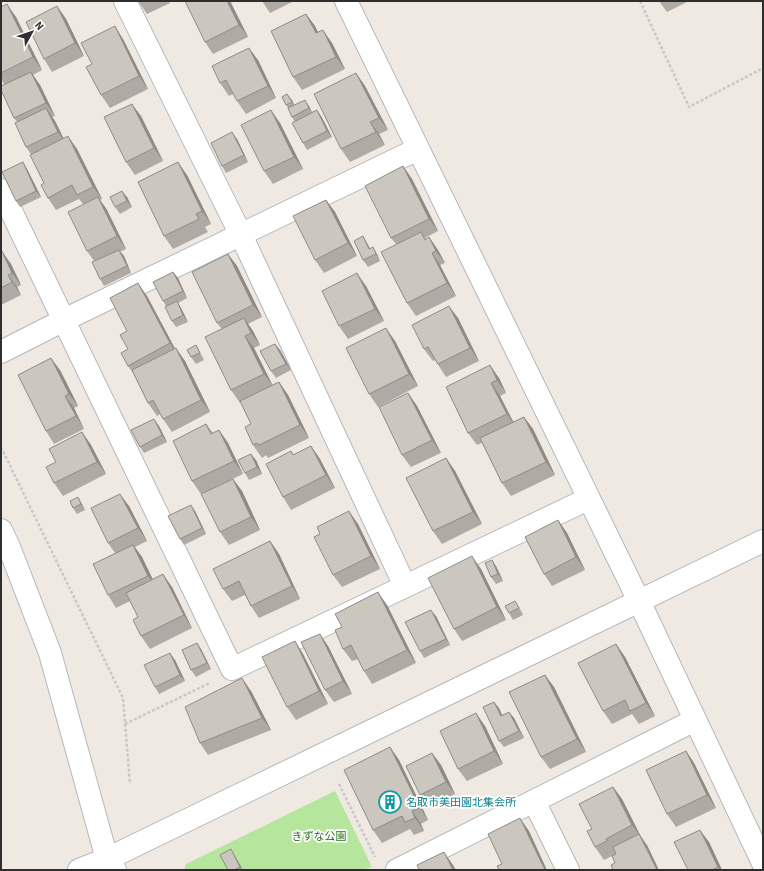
<svg xmlns="http://www.w3.org/2000/svg" width="764" height="871" font-family="'Source Sans 3','Noto Sans JP',sans-serif">
<style>
.green{fill:#b6e59e}
.lines{fill:none;stroke-linecap:round;stroke-linejoin:round}
.street-casing{stroke:#b4b7c1;stroke-width:24}
.secondary-casing{stroke:#b4b7c1;stroke-width:24}
.path{stroke:#c9c9c9;stroke-width:2.5;stroke-dasharray:3 2;stroke-linecap:butt}
.street{stroke:#fff;stroke-width:22}
.secondary{stroke:#fff;stroke-width:22}
.wall{fill:#afaba4}
.shaded-wall{fill:#8e8b86}
.building{fill:#cbc7bf;stroke:#8e8b86}
.labels{text-anchor:middle;dominant-baseline:central;stroke-width:3.5;stroke-linejoin:round;paint-order:stroke}
.culture-label{font-size:11px;fill:#0d838f;stroke:#fff;text-anchor:start}
.park-label{font-size:11px;fill:#2c6e1b;stroke:#fff}
</style>
<rect width="100%" height="100%" fill="#efe9e1"/>
<!-- green -->
<path class="green" d="M335,791l37,76 -10,3h-178l2,-6z"/>
<g class="lines">
<!-- street casing -->
<g class="street-casing">
<path id="street" d="M125,1l116,234 164,351
M346,1l293,600 124,262
M1,190l231,479 356,-170
M1,352l63,-32 354,-171
M534,801l34,69
M397,870l298,-150"/>
</g>
<!-- secondary casing -->
<g class="secondary-casing">
<path id="secondary" d="M1,530l8,17 41,106 57,206 8,11
M79,870l28,-11 656,-318"/>
</g>
<!-- path -->
<path class="path" d="M640,1l49,106 74,-39
M1,447l122,251 7,86
M125,724l85,-41
M339,784l36,73"/>
<!-- street -->
<use href="#street" class="street"/>
<!-- secondary -->
<use href="#secondary" class="secondary"/>
</g>
<!-- wall -->
<path class="wall" d="M138,1h31l1,2 -23,11z
M230,1l18,36 -35,17 -8,-12z
M262,1h32l-24,12z
M659,1h30l-22,11z
M57,6l9,13 18,37 -32,16 -8,-13z
M1,7l15,10 26,53 -9,5 7,10 15,31 -3,1 3,4 8,17 14,11 25,50 -2,1 7,10 19,39 -6,3 4,4 7,17 -27,13 -4,-7 -6,-18 -7,-10 -4,-47 -4,-5 -23,11 -8,-12 -4,-15 -13,-29 -5,-7 -9,-25 -3,-4 -9,-33 -4,-6z
M306,14l9,12 3,6 14,11 13,26 -43,21 -9,-13z
M123,39l25,50 -38,19 -9,-13 -9,-31z
M258,60l18,38 -30,16 -9,-13 -4,-7 -4,2 -9,-13z
M356,73l9,13 23,44 -9,4 6,11 -35,17 -9,-13z
M287,94l7,11 15,1 3,6 5,-2 4,6 11,21 -25,13 -4,-7 -8,-21 -3,-5 -4,-9 -2,-3z
M141,116l22,45 -28,14 -9,-13z
M280,123l23,46 -30,15 -9,-13z
M237,139l11,23 -22,11 -4,-7z
M23,162l4,7 14,28 -21,10 -4,-6z
M403,166l9,13 26,52 -13,7 1,1 3,-2 9,13 7,13 -5,2 16,31 -40,20 -9,-13 -11,-59 -5,-6z
M187,175l24,49 -6,3 3,5 -35,17 -9,-13z
M127,197l5,10 -12,7 -5,-7z
M326,200l9,12 22,44 -33,17 -9,-13z
M363,236l4,7 3,6 7,5 3,7 -12,6 -5,-7z
M1,252l10,12 10,21 -4,2 4,8 -20,10z
M228,254l9,12 25,51 -14,7 5,7 7,14 -6,3 18,37 7,-3 9,13 21,43 -41,20 -2,-3 -4,3 -9,-13 -2,-21 -10,-22 -1,1 -9,-13 -9,-61 -5,-6z
M173,272l5,6 9,20 -9,5 3,5 7,14 -12,5 -4,-6 -6,-15 -3,-5z
M366,286l18,35 -36,18 -9,-13z
M147,296l28,53 10,12 25,51 -38,20 -9,-13 -3,-5 -3,2 -9,-13 -15,-30 -5,-7 -1,-35z
M458,318l21,43 -33,16 -11,-17 -2,1 -9,-12z
M395,341l23,45 -40,21 -9,-13z
M275,344l5,6 11,20 -15,8 -5,-7z
M196,345l4,7 4,8 -8,4 -5,-7z
M60,370l18,36 -4,2 10,21 -30,15 -8,-13z
M499,378l7,15 -6,3 13,26 11,-5 9,12 22,46 -44,21 -9,-13 -20,-40 -5,2 -9,-12 -22,-46z
M408,393l9,13 24,47 -30,14 -9,-12z
M206,424l7,9 6,-3 9,13 15,31 -42,20 -9,-13z
M159,426l8,16 -23,11 -4,-6z
M82,432l9,13 15,29 -43,22 -9,-13 2,-21z
M311,446l9,13 15,29 -44,22 -8,-13 8,-46 3,4z
M446,458l9,13 27,53 -40,20 -9,-13z
M256,460l6,14 -13,6 -4,-7z
M233,479l9,12 18,39 -31,15 -9,-13z
M70,501l12,3 3,6 -8,4 -4,-6z
M129,506l18,35 -12,6 7,10 11,23 19,7 20,41 -42,21 -9,-13 -3,-19 -8,-16 -14,7 -8,-13 7,-42 -7,-10z
M195,511l11,23 -22,11 -4,-6z
M558,520l9,13 18,37 -33,16 -8,-12z
M358,524l22,45 -38,18 -9,-12z
M270,541l9,13 21,45 -41,19 -8,-12 -6,-11 -13,6 -9,-12z
M496,566l7,15 -7,3 -5,-7z
M481,569l25,51 -44,21 -8,-12z
M515,601l4,6 4,8 -10,5 -4,-7z
M387,605l29,58 -44,21 -8,-13 -6,-12 -6,2 -9,-12z
M436,616l14,29 -26,13 -4,-7z
M295,641l8,13 25,50 -32,16 -9,-13z
M197,643l4,6 10,20 -15,8 -5,-7z
M616,644l9,13 30,59 -16,8 -7,-10 -20,10 -9,-13z
M328,646l24,48 -18,8 -9,-12z
M175,660l10,21 -26,13 -4,-7z
M545,675l9,12 32,65 -36,17 -9,-12z
M251,691l20,39 -63,25 -8,-12z
M499,708l3,7 7,-3 5,6 10,20 -20,9 -5,-6z
M485,726l18,38 -36,17 -9,-12z
M390,747l9,13 29,60 -7,4 3,7 -10,4 -4,-6 -28,14 -9,-13z
M686,751l8,12 22,45 -40,19 -9,-13z
M432,753l9,12 14,29 -26,13 -9,-12z
M613,787l9,12 18,36 8,12 -33,16 1,-9 -12,6 -9,-13 -3,-18z
M709,842l13,28h-34z
M235,856l8,14h-15z"/>
<!-- shaded-wall -->
<path class="shaded-wall" d="M227,1h3l18,36 -9,-12z
M7,4l9,13 26,53 -9,-13z
M57,6l9,13 18,37 -9,-13z
M306,14l9,12 9,20 -8,-13z
M115,26l8,13 25,50 -9,-13z
M323,30l9,13 13,26 -9,-12z
M249,48l9,12 18,38 -8,-12z
M31,72l9,13 15,31 -9,-13z
M356,73l9,13 23,44 -9,-12z
M287,94l5,6 4,8 -4,-6z
M305,100l4,6 4,9 -4,-7z
M132,104l9,12 22,45 -9,-13z
M46,108l9,13 12,24 -9,-13z
M271,110l9,13 23,46 -9,-12z
M317,110l4,6 11,21 -5,-6z
M370,122l9,12 6,11 -9,-13z
M232,132l5,7 11,23 -4,-7z
M68,136l9,13 25,50 -9,-12z
M23,162l4,7 14,28 -5,-6z
M178,162l9,13 24,49 -9,-13z
M403,166l9,13 26,52 -9,-12z
M122,191l5,6 5,10 -5,-6z
M98,197l9,13 19,39 -9,-13z
M326,200l9,12 22,44 -9,-13z
M363,236l4,7 7,13 -5,-7z
M429,237l9,13 7,13 -9,-12z
M373,247l4,7 3,7 -4,-7z
M119,250l5,6 7,17 -4,-7z
M2,251l9,13 10,21 -9,-12z
M432,253l8,12 16,31 -9,-13z
M228,254l9,12 25,51 -9,-12z
M173,272l5,6 9,20 -4,-7z
M357,273l9,13 18,35 -9,-12z
M8,275l9,12 4,8 -9,-13z
M138,283l9,13 32,60 -9,-13z
M177,301l4,7 7,14 -5,-7z
M449,306l9,12 21,43 -9,-13z
M244,318l9,13 7,14 -9,-12z
M386,328l9,13 23,45 -9,-12z
M245,336l9,12 19,38 -9,-12z
M275,344l5,6 11,20 -5,-6z
M176,348l9,13 25,51 -9,-12z
M51,358l9,12 18,36 -9,-12z
M490,365l9,13 7,15 -9,-13z
M279,382l9,13 21,43 -9,-13z
M491,383l9,13 16,31 -9,-13z
M408,393l9,13 24,47 -9,-13z
M65,396l9,12 10,21 -8,-13z
M524,417l9,12 22,46 -9,-13z
M154,419l5,7 8,16 -5,-7z
M219,430l9,13 15,31 -9,-13z
M82,432l9,13 15,29 -9,-12z
M311,446l9,13 15,29 -9,-13z
M251,454l5,6 6,14 -5,-7z
M446,458l9,13 27,53 -9,-12z
M233,479l9,12 18,39 -9,-13z
M120,494l9,12 18,35 -9,-13z
M78,497l4,7 3,6 -4,-6z
M191,505l4,6 11,23 -4,-6z
M349,511l9,13 22,45 -9,-13z
M558,520l9,13 18,37 -9,-13z
M270,541l9,13 21,45 -8,-13z
M133,545l9,12 15,31 -9,-12z
M472,556l9,13 25,51 -9,-13z
M492,560l4,6 7,15 -5,-7z
M163,574l9,13 20,41 -8,-13z
M378,592l9,13 29,58 -9,-13z
M431,610l5,6 14,29 -4,-6z
M320,634l8,12 24,48 -9,-13z
M295,641l8,13 25,50 -9,-13z
M197,643l4,6 10,20 -4,-6z
M616,644l9,13 30,59 -9,-13z
M170,653l5,7 10,21 -5,-6z
M545,675l9,12 32,65 -9,-13z
M242,678l9,13 20,39 -9,-12z
M494,702l5,6 6,14 -4,-6z
M509,712l5,6 10,20 -5,-7z
M476,713l9,13 18,38 -9,-13z
M390,747l9,13 29,60 -8,-12z
M686,751l8,12 22,45 -9,-13z
M432,753l9,12 14,29 -9,-12z
M613,787l9,12 18,36 8,12 11,23h-2l-16,-33 -9,-12z
M412,811l9,13 3,7 -9,-13z
M520,818l9,13 18,39h-2z
M700,830l9,12 13,28h-2l-2,-3z
M231,849l12,21 -3,-3z
M444,852l9,13 3,5h-3z"/>
<!-- building -->
<path class="building" d="M185,1h42l12,24 -34,17z
M7,4l26,53 -32,16v-66z
M57,6l18,37 -31,16 -18,-37z
M306,14l10,19 7,-3 13,27 -43,20 -22,-46z
M115,26l24,50 -38,19 -15,-28 6,-3 -11,-21z
M249,48l19,38 -31,15 -11,-21 -6,3 -8,-17z
M31,72l15,31 -32,15 -13,-28v-4z
M356,73l23,45 -9,4 6,10 -35,17 -27,-55z
M287,94l5,8 -6,3 -4,-8z
M305,100l4,8 -17,9 -4,-9z
M132,104l22,44 -28,14 -22,-45z
M46,108l12,24 -32,15 -11,-24z
M271,110l23,47 -30,14 -23,-46z
M317,110l10,21 -24,12 -11,-20z
M232,132l12,23 -22,11 -11,-23z
M68,136l25,51 -16,8 -5,-10 -24,13 -7,-13 3,-2 -14,-28z
M23,162l13,29 -20,10 -14,-29z
M178,162l24,49 -6,3 3,5 -35,17 -26,-54z
M403,166l26,53 -38,19 -26,-52z
M122,191l5,10 -12,6 -5,-10z
M98,197l19,39 -30,15 -19,-39z
M326,200l22,43 -33,17 -22,-44z
M421,232l4,8 4,-3 7,14 -4,2 15,30 -40,20 -26,-51z
M363,236l6,13 4,-2 3,7 -13,6 -9,-19z
M119,250l8,16 -27,13 -8,-17z
M2,251l10,22 -4,2 4,7 -11,6v-36z
M228,254l25,51 -36,18 -25,-51z
M173,272l10,19 -20,10 -10,-19z
M357,273l18,36 -36,17 -17,-35z
M138,283l32,60 -42,23 -7,-13 7,-4 -8,-14 7,-4 -17,-33z
M177,301l6,14 -11,6 -7,-14z
M449,306l21,42 -32,16 -10,-17 -4,2 -12,-24z
M244,318l7,15 -6,3 19,38 -33,16 -26,-53z
M386,328l23,46 -40,20 -23,-46z
M275,344l11,20 -15,7 -11,-20z
M196,345l4,8 -9,4 -4,-7z
M176,348l25,52 -38,19 -10,-19 -5,3 -16,-33z
M51,358l18,36 -4,2 11,20 -30,15 -28,-56z
M490,365l7,15 -6,3 16,31 -39,19 -22,-46z
M279,382l21,43 -41,20 -2,-2 -4,2 -8,-18 6,-3 -11,-23z
M408,393l24,47 -30,15 -23,-48z
M524,417l22,45 -44,21 -22,-45z
M154,419l8,16 -22,12 -9,-17z
M206,424l5,10 8,-4 15,31 -42,20 -19,-40z
M82,432l15,30 -43,21 -8,-16 10,-5 -7,-13z
M311,446l15,29 -43,22 -17,-33 25,-13 2,4z
M251,454l6,13 -12,6 -7,-13z
M446,458l27,54 -40,19 -27,-53z
M233,479l18,38 -31,15 -19,-38z
M120,494l18,34 -30,15 -17,-35z
M78,497l3,7 -8,4 -3,-7z
M191,505l11,23 -22,11 -12,-23z
M349,511l22,45 -38,19 -19,-38 6,-3 -3,-7z
M558,520l18,37 -32,17 -19,-37z
M270,541l22,45 -41,20 -12,-25 -16,8 -10,-20z
M133,545l15,31 -40,19 -15,-31z
M472,556l25,51 -43,22 -26,-51z
M492,560l6,14 -7,3 -6,-14z
M163,574l21,41 -43,21 -8,-16 5,-3 -12,-24z
M378,592l29,58 -43,21 -13,-26 -8,4 -8,-19 7,-3 -7,-13z
M515,601l4,7 -10,5 -4,-7z
M431,610l15,29 -26,12 -15,-29z
M320,634l23,47 -18,9 -24,-48z
M295,641l24,50 -32,16 -25,-50z
M197,643l10,20 -16,7 -9,-20z
M616,644l30,59 -16,8 -5,-11 -22,11 -25,-48z
M170,653l10,22 -25,12 -11,-22z
M545,675l32,64 -36,18 -32,-65z
M242,678l20,40 -62,25 -15,-36z
M494,702l7,14 8,-4 10,19 -20,10 -16,-34z
M476,713l18,38 -36,18 -18,-38z
M390,747l30,61 -8,3 3,7 -10,4 -3,-6 -29,14 -29,-60z
M686,751l21,44 -40,19 -21,-44z
M432,753l14,29 -26,13 -14,-29z
M613,787l19,38 -26,14 1,2 -12,6 -8,-16 5,-2 -13,-25z
M520,818l25,52h-46l-2,-4 5,-2 -14,-30z
M700,830l18,37 -6,3h-24l-14,-28z
M639,834l18,36h-44l-2,-5 4,-2 -3,-7 4,-2 -3,-7z
M231,849l9,18 -6,3h-6l-8,-15z
M444,852l9,18h-34l-2,-5z"/>
<!-- icons -->
<defs>
<g id="building-ring" transform="scale(1.15)"><circle r="9.5" fill="#fff" stroke="#0f9aa8" stroke-width="1.5"/><path d="M-4-6H4V6H1V3H-1V6H-4ZM-2.5-4.3h1.7v1.8h-1.7ZM.8-4.3h1.7v1.8H.8ZM-2.5-1h1.7V.8h-1.7ZM.8-1h1.7V.8H.8Z" fill="#0f9aa8"/></g>
</defs>
<g fill-rule="evenodd">
<use href="#building-ring" x="390" y="802"/>
</g>
<g class="labels">
<!-- culture labels -->
<g class="culture-label">
<text x="406" y="802">名取市美田園北集会所</text>
</g>
<!-- park labels -->
<g class="park-label">
<text x="319" y="836">きずな公園</text>
</g>
</g>
<!-- border -->
<rect width="764" height="871" fill="none" stroke="#2e2e2e" stroke-width="4"/>
<!-- north arrow -->
<g transform="translate(32 32) rotate(50)" stroke="#ffffff" stroke-width="3" paint-order="stroke">
<path d="M0-3L7 15L0 10L-7 15Z" fill="#2e2e2e"/>
<text y="-6" font-size="11" font-weight="bold" text-anchor="middle" fill="#2e2e2e">N</text>
</g>
</svg>
